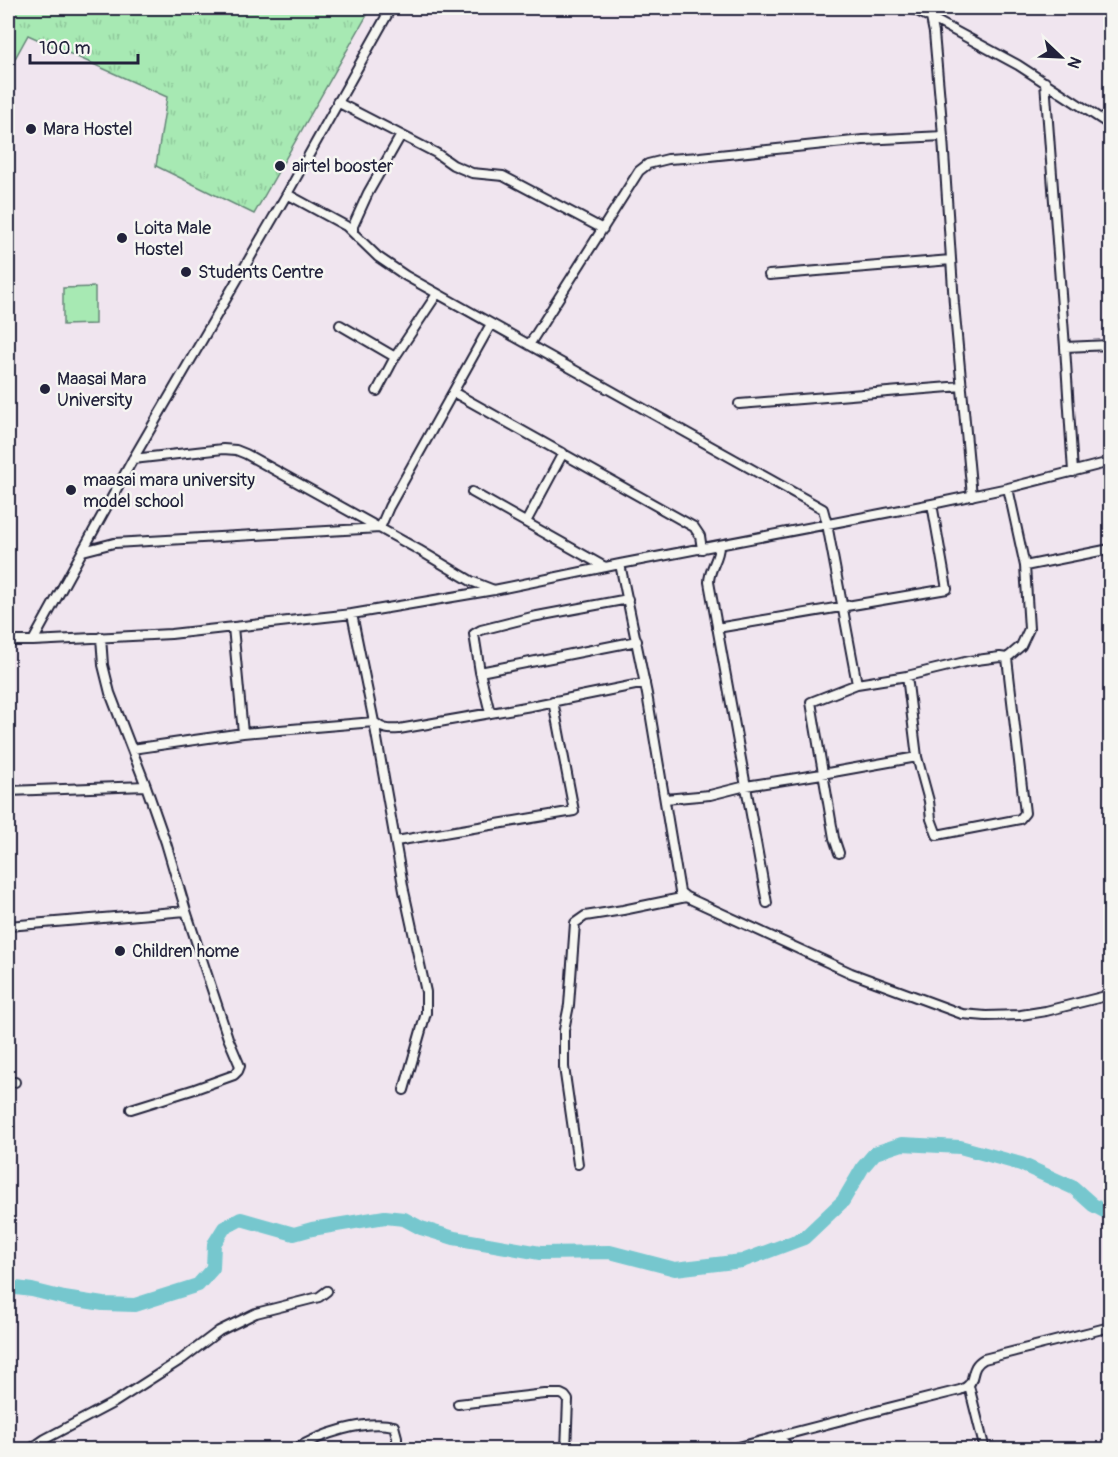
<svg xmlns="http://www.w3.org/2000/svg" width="1118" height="1457" font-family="Pangolin,sans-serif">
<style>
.grass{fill:url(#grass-tufts);stroke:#648677;stroke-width:1.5}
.pitch{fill:#a7e9b3;stroke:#648677;stroke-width:1.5}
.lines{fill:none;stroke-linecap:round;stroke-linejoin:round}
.river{stroke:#76c7ce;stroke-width:14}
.minor-casing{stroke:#22223b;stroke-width:12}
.minor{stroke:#f6f6f2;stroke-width:8}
.poi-dot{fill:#22223b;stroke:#f6f6f2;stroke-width:2}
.labels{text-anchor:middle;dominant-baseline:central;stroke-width:5;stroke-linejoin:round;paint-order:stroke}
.poi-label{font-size:18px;fill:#22223b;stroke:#f6f6f2;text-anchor:start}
</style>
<defs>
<pattern id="grass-tufts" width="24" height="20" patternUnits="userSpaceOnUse" patternTransform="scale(1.5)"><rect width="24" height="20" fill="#a7e9b3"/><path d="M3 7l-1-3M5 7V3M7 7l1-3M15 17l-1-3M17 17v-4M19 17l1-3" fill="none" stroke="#8fc89b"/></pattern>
</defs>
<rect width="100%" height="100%" fill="#f0e5ef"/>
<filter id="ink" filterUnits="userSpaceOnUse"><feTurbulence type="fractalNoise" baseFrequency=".0167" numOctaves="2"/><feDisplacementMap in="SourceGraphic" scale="12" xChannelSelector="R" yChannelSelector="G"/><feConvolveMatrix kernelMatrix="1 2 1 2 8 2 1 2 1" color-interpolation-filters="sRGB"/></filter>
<g filter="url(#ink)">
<!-- grass -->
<path class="grass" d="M8,8h363l-117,206 -98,-48 11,-69 -139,-62 -20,36z"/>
<!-- pitch -->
<path class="pitch" d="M95,287v37l-32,1v-37z"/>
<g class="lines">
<!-- river -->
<path class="river" d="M8,1287l24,3 32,8 39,6 32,1 63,-20 15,-17 1,-24 10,-16 17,-9 53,15 18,-5 73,-12 19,2 17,9 33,10 86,15 70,-1 65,17 67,-8 62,-23 39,-37 20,-34 12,-14 27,-9 58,3 61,17 53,24 19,17 15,8h2"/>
<!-- minor casing -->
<g class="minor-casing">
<path id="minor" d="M911,8l20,10 3,15 8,90 12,181 18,192
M931,18l87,47 92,60
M1045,82l20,265 8,125
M337,102l99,51 17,12 19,8 31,3 100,53
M287,194l59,32 32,31 28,19 417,233 4,15 30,160
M353,232v-6l15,-33 33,-58
M769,275l182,-15
M340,325l55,32
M529,345l110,-174 9,-7 20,-5 32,-2 163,-17 80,-4
M1065,347l45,-2
M377,391l18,-34 42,-63
M453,392l241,135 6,9 2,13
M739,404l223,-18
M133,459l90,-10 13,1 10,4 173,96 52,31 23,9
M472,492l133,75
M526,522l37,-69
M719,546c0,13 -10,23 -10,36l58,321
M83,551l31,-8 266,-15 9,-21 102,-183
M620,564l27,130 33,198 6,5 165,76 111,41 24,2 35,-1 25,-4 64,-16
M1025,566l85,-17
M352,614l22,108 30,169 22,101v21l-22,77
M233,627l10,106
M717,628l230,-39 -15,-85
M101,637l2,28 7,28 36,93 20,57 20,68 42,127 12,28 -2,5 -4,4 -39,14 -64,20
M8,641h25l100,-182 154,-265 104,-186
M33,641l138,-7 181,-20 142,-24 126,-26 312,-60 76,-16 102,-26
M480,672l157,-31
M907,676l10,81 12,44 2,18 6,16 83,-16 5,-6 -18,-155
M490,713l-10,-41 -6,-38 7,-4 51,-13 96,-18
M132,749l111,-16 131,-11c8,7 14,8 25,7l132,-23 114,-23
M8,791l138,-5
M665,799l45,-4 36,-9 76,-12 95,-17
M396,841l178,-30 -21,-110
M839,853l-5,-15 -23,-136 46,-18 50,-8 62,-15 31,-4 7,1 14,-12 8,-17 -4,-63 -17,-78
M8,926l178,-15
M8,1082h7
M578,1164l-14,-97v-37l5,-25 6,-82 10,-7 38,-6 63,-13
M969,1386l16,64
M458,1404l87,-10h16l4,2 3,4 -2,50
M778,1437l14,13
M29,1450l16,-11 70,-37 67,-43 37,-28 37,-18 63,-16 8,-6
M294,1450c26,-16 71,-31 100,-24l3,11v13
M727,1450l161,-42 72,-18c20,-7 6,-21 24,-31l126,-32"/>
</g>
<!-- minor -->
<use href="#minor" class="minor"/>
</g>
</g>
<!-- markers -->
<g class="poi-dot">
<circle cx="31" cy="129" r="6"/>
<circle cx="280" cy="166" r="6"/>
<circle cx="122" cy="238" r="6"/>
<circle cx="186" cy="272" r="6"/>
<circle cx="45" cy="389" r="6"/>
<circle cx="71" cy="490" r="6"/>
<circle cx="120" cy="951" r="6"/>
</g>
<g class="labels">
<!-- poi labels -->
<g class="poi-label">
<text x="43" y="129">Mara Hostel</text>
<text x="292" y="166">airtel booster</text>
<text x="134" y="228">Loita Male<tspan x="134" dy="21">Hostel</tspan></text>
<text x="198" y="272">Students Centre</text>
<text x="57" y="379">Maasai Mara<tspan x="57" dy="21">University</tspan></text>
<text x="83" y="480">maasai mara university<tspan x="83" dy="21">model school</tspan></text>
<text x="132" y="951">Children home</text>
</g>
</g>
<!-- margin -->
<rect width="1118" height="1457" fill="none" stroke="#f6f6f2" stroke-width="30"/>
<rect x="15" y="15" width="1088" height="1427" fill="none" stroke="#22223b" stroke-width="2" filter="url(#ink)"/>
<!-- north arrow -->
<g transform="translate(1061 57) rotate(113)" stroke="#f6f6f2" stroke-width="4.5" paint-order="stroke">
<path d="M0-4.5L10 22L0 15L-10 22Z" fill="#22223b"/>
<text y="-9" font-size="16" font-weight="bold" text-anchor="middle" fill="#22223b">N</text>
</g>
<!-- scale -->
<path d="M30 54v9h108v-9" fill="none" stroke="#22223b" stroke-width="3"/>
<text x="39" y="54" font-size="18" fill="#22223b" stroke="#f6f6f2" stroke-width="4.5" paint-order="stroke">100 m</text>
</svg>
